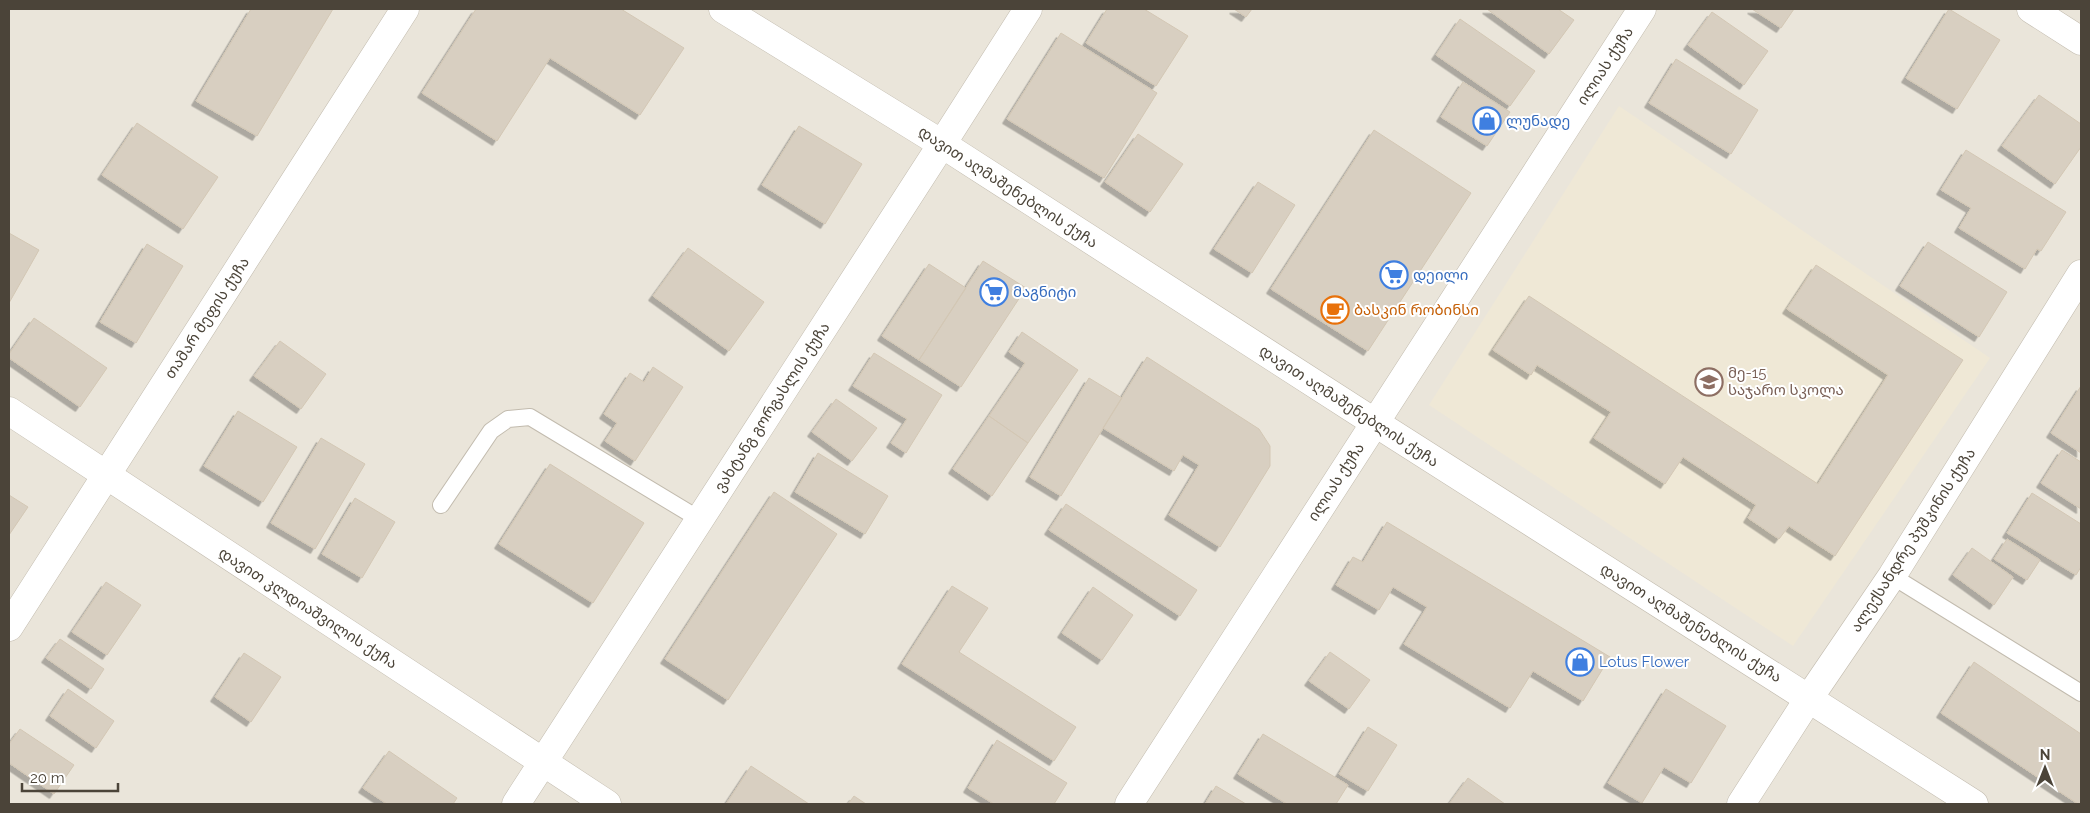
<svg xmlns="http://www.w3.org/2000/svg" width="2090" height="813" font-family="Raleway,'Noto Sans Georgian',sans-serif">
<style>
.residential{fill:#eae5da}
.education{fill:#efe8d6}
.building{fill:#d8cfc1;stroke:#d3c7b4;filter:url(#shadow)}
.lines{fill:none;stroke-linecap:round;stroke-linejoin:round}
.service-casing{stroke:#c2bbae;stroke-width:18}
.minor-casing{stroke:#c2bbae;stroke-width:29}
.tertiary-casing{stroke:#c2bbae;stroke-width:29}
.service{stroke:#fff;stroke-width:16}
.minor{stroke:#fff;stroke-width:28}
.tertiary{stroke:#fff;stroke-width:28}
.labels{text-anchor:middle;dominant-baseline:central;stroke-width:4;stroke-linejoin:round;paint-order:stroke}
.street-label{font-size:15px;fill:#4b4439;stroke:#fff}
.shop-label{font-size:15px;fill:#366cbe;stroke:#fff;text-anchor:start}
.food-label{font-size:15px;fill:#c56008;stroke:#fff;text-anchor:start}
.education-label{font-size:15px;fill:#785e54;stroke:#fff;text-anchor:start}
</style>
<defs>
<filter id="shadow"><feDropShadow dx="-4.5" dy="4.5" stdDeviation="0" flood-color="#0004"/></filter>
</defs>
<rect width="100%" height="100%" fill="#f6f3ec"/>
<!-- residential -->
<path class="residential" d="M9,9h2072v795h-2072z"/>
<!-- education -->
<path class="education" d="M1619,106l371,252 -197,288 -364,-241z"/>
<!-- building -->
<path class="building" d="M251,9h82l-76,127 -61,-35z
M476,9h145l63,39 -44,67 -90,-57 -53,83 -75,-48z
M1107,9h37l44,27 -32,50 -70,-43z
M1234,9h18l-6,8z
M1487,9h71l16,11 -25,34z
M1752,9h42l-13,19z
M1949,9l51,31 -43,69 -51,-31z
M1712,12l56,39 -24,34 -56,-40z
M1460,19l75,52 -25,35 -74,-51z
M1061,33l96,60 -53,85 -97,-59z
M1676,59l82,51 -27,44 -82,-51z
M1463,82l47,30 -23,34 -46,-29z
M2039,95l42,29v23l-26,37 -53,-38z
M137,123l81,54 -35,52 -81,-54z
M799,126l63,38 -37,60 -63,-39z
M1374,130l97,63 -103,158 -97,-62z
M1138,134l45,30 -33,48 -45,-30z
M1966,150l100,62 -25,39 -4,-2 -12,20 -66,-41 12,-20 -30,-18z
M1258,182l37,23 -43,68 -38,-24z
M9,233l30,17 -30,53z
M1928,242l79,50 -28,45 -79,-51z
M147,244l36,22 -47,77 -36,-21z
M688,248l76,54 -35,49 -76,-55z
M983,261l43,27 -65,99 -42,-27z
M929,264l37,24 -47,72 -37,-24z
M1816,265l147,95 -128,196 -46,-30 -10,13 -31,-21 8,-13 -73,-48 -18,27 -71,-46 17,-26 -74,-47 -6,10 -38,-25 36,-54 289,188 70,-109 -101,-66z
M34,318l73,50 -27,39 -71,-49v-4z
M1022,332l56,38 -50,73 -39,-27 36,-53 -16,-11z
M280,341l46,33 -25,35 -47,-33z
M874,353l68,42 -36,58 -15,-10 16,-24 -54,-33z
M1147,357l112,72 11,17v20l-50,81 -51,-32 30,-50 -16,-10 -9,16 -71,-43z
M653,367l30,20 -48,74 -30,-20 12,-18 -13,-9 26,-41 14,9z
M1089,378l33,20 -61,98 -31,-19z
M2081,386v67l-30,-20z
M836,399l41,29 -25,33 -40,-29z
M238,411l59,36 -34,55 -59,-36z
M989,416l39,27 -36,53 -39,-27z
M321,438l44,26 -50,85 -44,-26z
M2062,450l19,12v47l-40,-26z
M818,453l70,43 -23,38 -70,-42z
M550,464l94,59 -51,80 -94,-59z
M774,492l63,42 -109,166 -63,-41z
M2032,493l49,31v43l-5,8 -69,-42z
M9,495l19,12 -19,28z
M355,498l40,24 -33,56 -40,-24z
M1066,504l131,86 -17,26 -131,-86z
M1387,522l223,135 -27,44 -50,-30 -23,37 -106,-64 23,-37 -34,-20 -14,23 -43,-25 17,-28 10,5z
M2007,539l33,21 -13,20 -33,-21z
M1972,548l41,29 -19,28 -41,-30z
M106,582l35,23 -34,50 -35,-23z
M952,586l36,22 -29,44 117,75 -22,34 -152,-97z
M1093,587l40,28 -31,45 -40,-27z
M60,639l44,30 -13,20 -45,-31z
M1330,652l40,28 -21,29 -40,-28z
M244,653l37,24 -30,45 -36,-25z
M1974,662l107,72v70h-3l-137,-91z
M68,689l46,32 -18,27 -46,-32z
M1666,689l60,37 -35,57 -27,-16 -22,36 -34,-20z
M1368,727l29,18 -29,46 -29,-17z
M20,729l54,36 -20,29 -45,-31v-19z
M1263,734l85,51 -12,19h-49l-49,-30z
M997,740l70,43 -13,21h-60l-26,-16z
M389,751l68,47 -4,6h-66l-24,-16z
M751,766l58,38h-83z
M1468,778l37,26h-56z
M1216,786l30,18h-41z
M854,796l12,8h-18z"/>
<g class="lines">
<!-- service casing -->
<g class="service-casing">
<path id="service" d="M441,505l50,-74 17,-12 22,-2 169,102
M1892,576l189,117"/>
</g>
<!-- minor casing -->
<g class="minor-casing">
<path id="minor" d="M2031,9l50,32
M9,411l598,393
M516,804l426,-660
M1129,804l513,-795
M1741,804l68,-106 83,-122 189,-302"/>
</g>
<!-- tertiary casing -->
<g class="tertiary-casing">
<path id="tertiary" d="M723,9l219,135 432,278 600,382
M942,144l86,-135
M9,627l396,-618"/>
</g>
<!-- service -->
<use href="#service" class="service"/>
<!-- minor -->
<use href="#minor" class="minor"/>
<!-- tertiary -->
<use href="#tertiary" class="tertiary"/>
</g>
<!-- icons -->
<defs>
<g id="shop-ring" transform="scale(1.4375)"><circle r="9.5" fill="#fff" stroke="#3f7fe0" stroke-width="1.5"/><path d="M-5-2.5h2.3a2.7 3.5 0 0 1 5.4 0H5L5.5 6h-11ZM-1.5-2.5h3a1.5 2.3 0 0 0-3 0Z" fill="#3f7fe0"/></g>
<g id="supermarket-ring" transform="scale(1.4375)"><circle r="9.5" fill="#fff" stroke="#3f7fe0" stroke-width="1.5"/><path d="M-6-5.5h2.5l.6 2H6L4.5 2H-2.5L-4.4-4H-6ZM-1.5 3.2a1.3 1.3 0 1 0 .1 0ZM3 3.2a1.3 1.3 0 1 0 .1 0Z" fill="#3f7fe0"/></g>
<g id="cafe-ring" transform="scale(1.4375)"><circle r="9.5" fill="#fff" stroke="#e8710a" stroke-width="1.5"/><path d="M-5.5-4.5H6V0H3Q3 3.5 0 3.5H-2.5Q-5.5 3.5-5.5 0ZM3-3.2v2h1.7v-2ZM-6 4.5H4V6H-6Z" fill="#e8710a"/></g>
<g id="school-ring" transform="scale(1.4375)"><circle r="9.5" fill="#fff" stroke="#8d6e63" stroke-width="1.5"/><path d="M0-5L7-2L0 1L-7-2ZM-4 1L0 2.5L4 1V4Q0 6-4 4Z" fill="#8d6e63"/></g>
</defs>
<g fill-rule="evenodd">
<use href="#shop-ring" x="1487" y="121"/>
<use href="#supermarket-ring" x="1394" y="275"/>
<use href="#supermarket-ring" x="994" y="292"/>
<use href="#cafe-ring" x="1335" y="310"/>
<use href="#school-ring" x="1709" y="382"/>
<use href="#shop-ring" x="1580" y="662"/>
</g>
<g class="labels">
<!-- street labels -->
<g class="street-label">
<text transform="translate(1605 66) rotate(-57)">ილიას ქუჩა</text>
<text transform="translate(1008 187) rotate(33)">დავით აღმაშენებლის ქუჩა</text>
<text transform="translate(207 318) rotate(-57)">თამარ მეფის ქუჩა</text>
<text transform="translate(1349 406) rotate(33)">დავით აღმაშენებლის ქუჩა</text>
<text transform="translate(772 407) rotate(-57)">ვახტანგ გორგასლის ქუჩა</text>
<text transform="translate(1336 482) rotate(-57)">ილიას ქუჩა</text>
<text transform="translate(1913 540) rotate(-57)">ალექსანდრე პუშკინის ქუჩა</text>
<text transform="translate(308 608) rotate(33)">დავით კლდიაშვილის ქუჩა</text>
<text transform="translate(1691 623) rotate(32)">დავით აღმაშენებლის ქუჩა</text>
</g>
<!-- shop labels -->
<g class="shop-label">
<text x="1506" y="121">ლუნადე</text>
<text x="1413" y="275">დეილი</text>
<text x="1013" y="292">მაგნიტი</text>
<text x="1599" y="662">Lotus Flower</text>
</g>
<!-- food labels -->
<g class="food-label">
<text x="1354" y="310">ბასკინ რობინსი</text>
</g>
<!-- education labels -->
<g class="education-label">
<text x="1728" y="373">მე-15<tspan x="1728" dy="17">საჯარო სკოლა</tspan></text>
</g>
</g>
<!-- border -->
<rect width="2090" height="813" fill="none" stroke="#4b4439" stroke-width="20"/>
<!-- north arrow -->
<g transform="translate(2045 768)" stroke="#ffffff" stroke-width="4" paint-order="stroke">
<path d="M0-4L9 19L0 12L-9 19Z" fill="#4b4439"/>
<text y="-8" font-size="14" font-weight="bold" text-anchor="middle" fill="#4b4439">N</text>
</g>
<!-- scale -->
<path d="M22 783v8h96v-8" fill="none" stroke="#4b4439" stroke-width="2.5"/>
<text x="30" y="783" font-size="15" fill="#4b4439" stroke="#ffffff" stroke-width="4" paint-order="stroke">20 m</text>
</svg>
